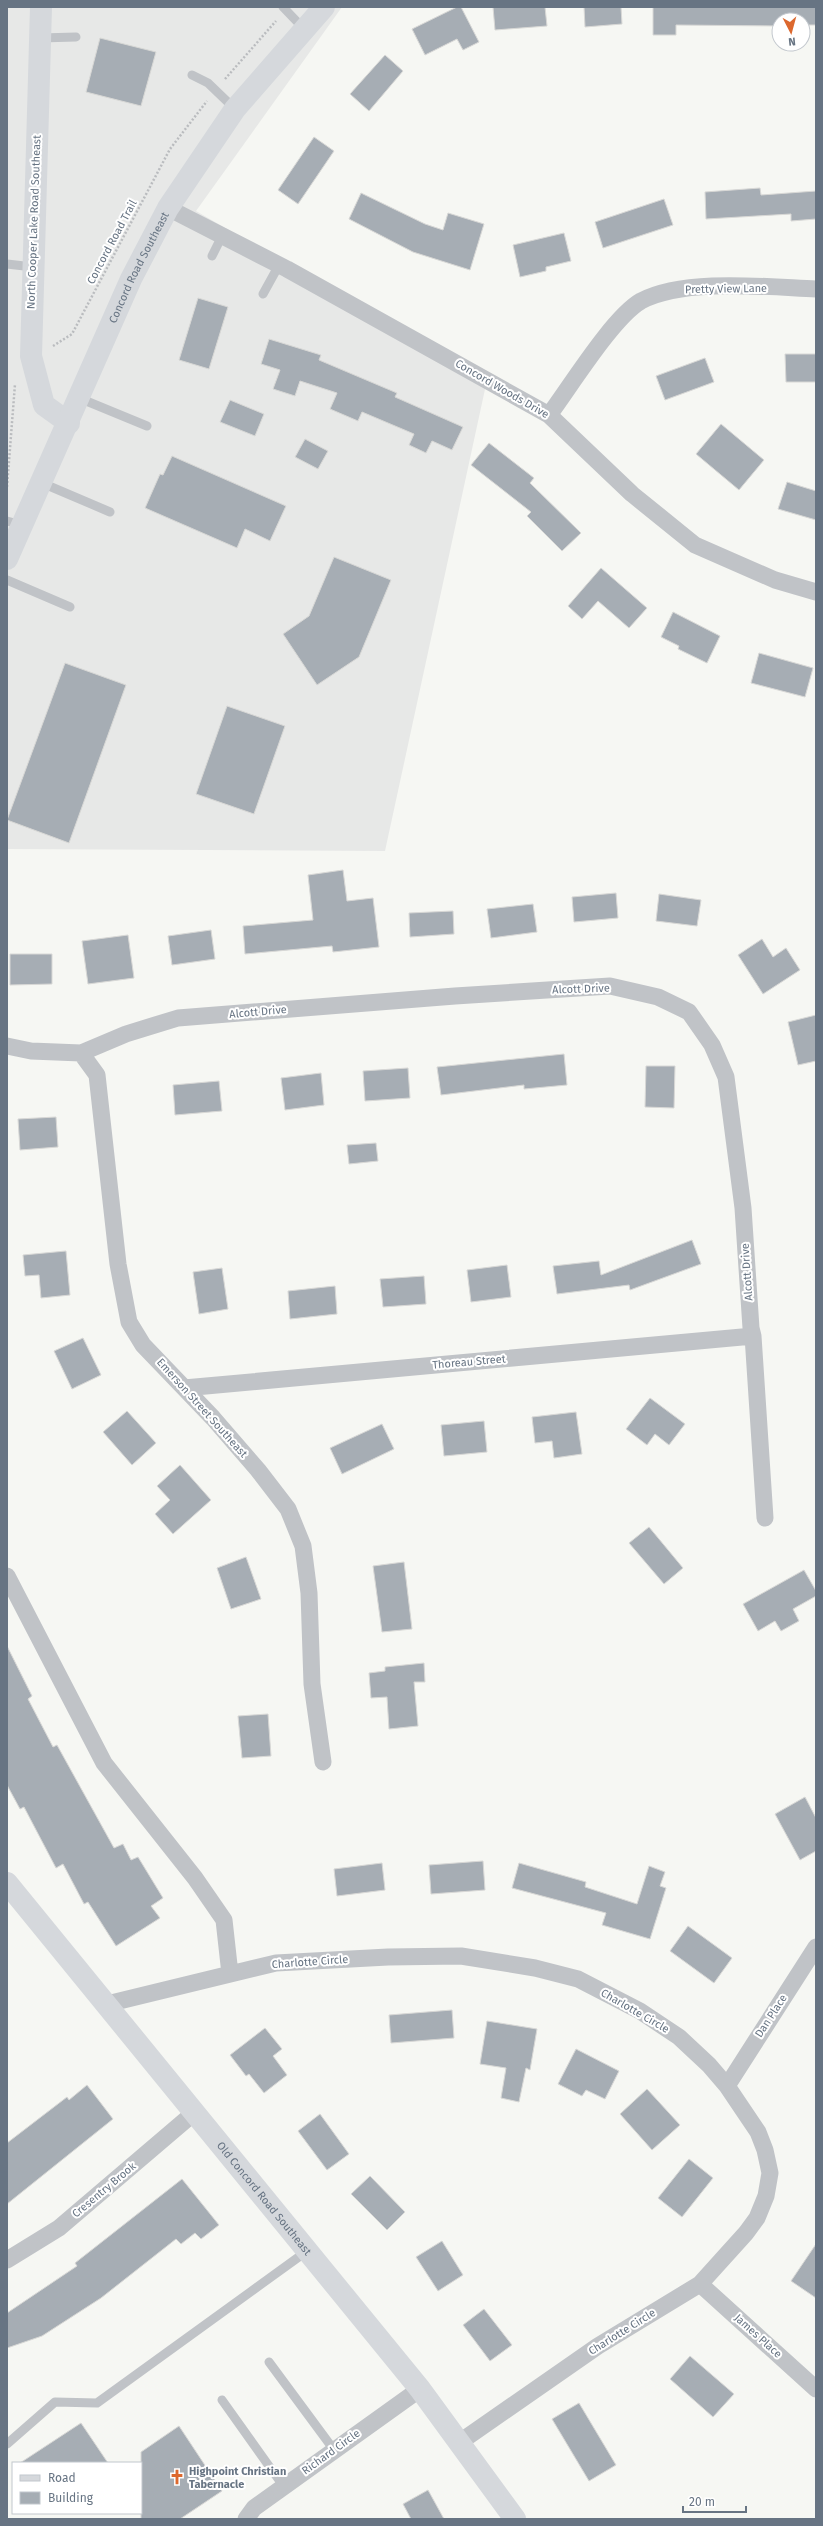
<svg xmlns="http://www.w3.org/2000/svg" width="823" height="2526" font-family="'Fira Sans',sans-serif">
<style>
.built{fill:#e7e8e7}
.building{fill:#a6adb4;stroke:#d8d8d6}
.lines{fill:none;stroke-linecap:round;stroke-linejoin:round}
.path{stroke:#babcbf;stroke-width:2.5;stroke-dasharray:2 2;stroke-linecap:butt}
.lane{stroke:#c0c3c7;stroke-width:9}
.street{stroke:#c0c3c7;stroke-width:17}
.secondary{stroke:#d5d8dc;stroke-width:22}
.labels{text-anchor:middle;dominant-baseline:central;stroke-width:4;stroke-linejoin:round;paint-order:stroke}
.street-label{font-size:11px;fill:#677483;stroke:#fff}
.poi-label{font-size:11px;font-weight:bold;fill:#677483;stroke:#fff;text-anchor:start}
</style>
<rect width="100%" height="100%" fill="#f6f7f3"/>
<!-- built -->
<path class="built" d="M7,7h335l-146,204 291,169 -102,471 -378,-2z"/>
<!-- building -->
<path class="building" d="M457,7h4l18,35 -16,8 -6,-11 -32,16 -13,-26z
M493,7h52l2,19 -52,4z
M584,7h37l1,17 -37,3z
M653,7h163v18h-13v-5h-24v6l-103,-1v10h-23z
M100,38l56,14 -15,54 -55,-14z
M385,55l18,16 -34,40 -19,-17z
M314,137l20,14 -36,53 -20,-14z
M760,188l1,7 55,-4v28l-25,2v-7l-85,5 -1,-27z
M361,193l64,31 18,6 5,-17 36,11 -14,46 -57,-18 -64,-33z
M664,199l9,26 -70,23 -8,-26z
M564,233l7,28 -25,6v4l-26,6 -7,-32z
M198,298l30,9 -19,62 -30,-9z
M269,339l52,16 -2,5 78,33 -2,4 68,30 -11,23 -20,-9 -6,12 -17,-8 5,-11 -52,-22 -4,9 -28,-12 7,-16 -37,-12 -5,15 -22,-7 7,-19 -19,-6z
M785,354h31v28h-30z
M705,358l9,24 -49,18 -9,-24z
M230,400l34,14 -9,22 -35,-14z
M721,424l43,36 -25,30 -43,-36z
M305,439l23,12 -10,18 -23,-12z
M489,443l45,35 -4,5 51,50 -19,18 -35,-35 4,-4 -60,-47z
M172,456l114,50 -16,35 -25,-12 -8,19 -92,-40 15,-34 3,1z
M787,482l29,9v29l-38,-11z
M334,557l57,23 -32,77 -42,28 -34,-51 26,-18z
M601,568l46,40 -18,20 -31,-27 -16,18 -14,-13z
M673,612l47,24 -13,27 -29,-14 1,-3 -18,-9z
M759,653l54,15 -8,29 -54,-14z
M65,663l61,22 -57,158 -62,-23z
M227,706l58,20 -31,88 -58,-20z
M343,870l4,31 26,-3 6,49 -46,5 -1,-6 -87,8 -2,-28 70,-6 -5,-45z
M616,893l2,25 -44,4 -2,-25z
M659,894l42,6 -4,26 -41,-5z
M533,904l4,28 -46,6 -4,-29z
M453,911l1,23 -44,3 -1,-24z
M211,930l4,29 -43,6 -4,-29z
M128,935l6,43 -46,6 -6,-43z
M762,939l11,18 13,-9 14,22 -37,24 -25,-39z
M10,954h42v30l-42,1z
M816,1015v46l-18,4 -10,-43z
M564,1054l3,31 -43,4v-4l-83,10 -4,-28z
M646,1066h29l-1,42 -29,-1z
M408,1068l2,30 -45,3 -2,-30z
M321,1073l3,32 -39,5 -4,-32z
M219,1081l3,30 -47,4 -2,-30z
M56,1117l2,30 -38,3 -2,-31z
M376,1143l2,18 -29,3 -2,-19z
M692,1240l9,24 -71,26 -1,-5 -72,9 -4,-28 46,-5 2,14z
M66,1251l4,44 -29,3 -2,-23 -14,1 -2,-21z
M507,1265l4,32 -40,5 -4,-32z
M222,1268l6,41 -29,5 -6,-42z
M424,1276l2,28 -43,3 -3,-28z
M335,1286l2,28 -47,5 -2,-28z
M83,1338l18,37 -29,14 -18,-38z
M650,1398l35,26 -16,21 -14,-11 -8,11 -21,-16z
M127,1411l29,32 -24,22 -29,-33z
M576,1412l6,42 -28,4 -2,-17 -17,2 -3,-26z
M484,1421l3,31 -43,4 -3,-31z
M382,1424l12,25 -52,25 -12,-26z
M180,1465l31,35 -38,34 -18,-20 15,-14 -13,-14z
M649,1527l34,41 -19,16 -35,-41z
M246,1557l15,42 -30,10 -14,-41z
M404,1562l8,67 -30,3 -9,-66z
M804,1570l12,21v5l-23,13 6,12 -18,10 -6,-10 -17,10 -15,-27z
M7,1646l25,50 -4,3 25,48 4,-2 57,103 9,-4 8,16 7,-3 25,41 -12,8 9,12 -44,28 -28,-44 -4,2 -21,-40 -7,4 -32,-61 -4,2 -13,-24z
M424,1663l1,19h-11l4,44 -29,3 -2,-32 -16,1 -2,-25 16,-2v-4z
M268,1714l3,42 -29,2 -4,-42z
M805,1797l11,21v33l-16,9 -25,-46z
M483,1861l2,29 -54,4 -2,-29z
M382,1863l3,27 -48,6 -3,-27z
M519,1863l67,19 -1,5 52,17 12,-38 16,6 -5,14 6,2 -16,51 -48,-14 4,-12 -94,-25z
M688,1926l44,32 -18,25 -44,-32z
M452,2010l2,28 -63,5 -2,-28z
M487,2021l50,8 -7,41 -4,-2 -7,34 -18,-4 5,-30 -26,-4z
M265,2028l17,21 -9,7 14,19 -23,18 -15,-19 -3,2 -16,-21z
M576,2049l43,22 -14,28 -19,-9 -4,6 -24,-12z
M87,2085l26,34 -106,85v-61l60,-46 2,3z
M647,2089l33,36 -28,25 -32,-36z
M320,2114l29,40 -22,16 -29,-39z
M689,2159l24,19 -31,39 -24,-19z
M370,2176l35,36 -18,18 -36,-36z
M182,2179l37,46 -18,14 -6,-6 -14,11 -5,-5 -75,59 -59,38 -35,12v-35l70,-47 -2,-3z
M442,2241l21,34 -25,16 -22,-34z
M816,2244v54l-25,-17z
M484,2309l28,36 -22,16 -27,-36z
M690,2356l44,38 -21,23 -43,-38z
M579,2403l37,62 -27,16 -37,-62z
M81,2423l27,40h-88z
M179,2426l43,65 -42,28h-39v-67z
M428,2490l16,29h-33l-8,-15z"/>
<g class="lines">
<!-- path -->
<path class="path" d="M225,79l51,-58
M53,346l19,-12 98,-185 37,-48
M7,487l8,-103"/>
<!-- lane -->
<path class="lane" d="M283,7l22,23
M40,38l36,-1
M192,75l16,8 27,26
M212,256l10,-20
M7,264l26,3
M263,294l16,-29
M79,398l68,28
M42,483l68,29
M7,521l15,4
M7,580l63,27
M269,2362l65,88
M222,2400l62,87
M7,2444l48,-42 42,1 210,-152"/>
<!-- street -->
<path class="street" d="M168,208l119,61 262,146 83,79 63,51 80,35 41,12
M549,415c21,-28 64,-98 92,-114 43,-23 126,-14 175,-12
M7,1046l24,5 50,2 45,-19 52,-16 277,-22 155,-10 48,11 31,15 23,33 14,32 17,131 8,120 2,8 12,182
M81,1053l16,22 21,189 11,58 14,23 70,73 45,52 30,39 15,37 6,47 3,91 11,78
M184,1388l569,-52
M7,1576l97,187 91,115 29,42 6,54
M107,2004l169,-41 112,-6 73,-1 74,12 43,11 62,32 39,26 30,28 18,21 31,46 7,18 5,23 -4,23 -9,22 -11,15 -46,51 -102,62 -138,96
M727,2086l89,-139
M7,2260l52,-32 136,-116
M700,2284l116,105
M246,2519l8,-11 166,-119"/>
<!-- secondary -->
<g class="secondary">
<path d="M41,7l-10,349 13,49 25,18"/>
<path id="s1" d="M7,559l124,-280 37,-71 67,-99 89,-102"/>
<path id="s2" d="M7,1883l413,506 95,130"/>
</g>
</g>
<!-- icons -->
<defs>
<g id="church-bare" transform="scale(1.2)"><path d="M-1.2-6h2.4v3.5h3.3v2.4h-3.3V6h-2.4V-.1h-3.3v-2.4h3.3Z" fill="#dc682e" stroke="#fff" stroke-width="2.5" paint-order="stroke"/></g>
</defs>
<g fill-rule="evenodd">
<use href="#church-bare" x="177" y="2477"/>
</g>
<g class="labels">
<!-- street labels -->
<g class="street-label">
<text transform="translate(34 222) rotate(-88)">North Cooper Lake Road Southeast</text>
<text transform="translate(112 242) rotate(-62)">Concord Road Trail</text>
<text stroke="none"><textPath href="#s1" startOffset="320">Concord Road Southeast</textPath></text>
<text transform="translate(726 289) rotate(-1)">Pretty View Lane</text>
<text transform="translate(502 389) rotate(30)">Concord Woods Drive</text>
<text transform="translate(581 989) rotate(-2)">Alcott Drive</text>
<text transform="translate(258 1012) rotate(-5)">Alcott Drive</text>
<text transform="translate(747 1272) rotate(-94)">Alcott Drive</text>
<text transform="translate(469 1362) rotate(-5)">Thoreau Street</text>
<text transform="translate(202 1408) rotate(48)">Emerson Street Southeast</text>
<text transform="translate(310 1962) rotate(-4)">Charlotte Circle</text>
<text transform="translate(635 2011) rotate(30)">Charlotte Circle</text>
<text transform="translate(771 2016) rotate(-57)">Dan Place</text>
<text transform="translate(104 2190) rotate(-40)">Cresentry Brook</text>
<text stroke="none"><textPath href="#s2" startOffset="407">Old Concord Road Southeast</textPath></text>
<text transform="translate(622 2332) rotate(-32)">Charlotte Circle</text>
<text transform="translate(758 2336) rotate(42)">James Place</text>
<text transform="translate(331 2452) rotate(-36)">Richard Circle</text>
</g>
<!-- poi labels -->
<g class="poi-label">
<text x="189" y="2471">Highpoint Christian<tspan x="189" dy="13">Tabernacle</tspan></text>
</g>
</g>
<!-- border -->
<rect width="823" height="2526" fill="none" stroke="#677483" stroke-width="16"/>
<!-- legend -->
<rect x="12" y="2462" width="130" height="52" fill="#ffffff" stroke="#c2c7cd"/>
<rect x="20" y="2475" width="20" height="6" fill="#d5d8dc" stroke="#c2c7cd"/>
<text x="48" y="2482" font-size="12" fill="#677483">Road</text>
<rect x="20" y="2492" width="20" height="12" fill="#a6adb4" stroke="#c2c7cd"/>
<text x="48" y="2502" font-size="12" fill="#677483">Building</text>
<!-- north arrow -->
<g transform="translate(791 32) rotate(174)"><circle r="19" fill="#ffffff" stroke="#c2c7cd"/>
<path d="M0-3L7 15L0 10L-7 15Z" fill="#dc682e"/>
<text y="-6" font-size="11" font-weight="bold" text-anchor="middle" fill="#677483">N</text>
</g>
<!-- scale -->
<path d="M683 2506v6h63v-6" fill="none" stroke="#677483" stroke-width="2"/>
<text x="689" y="2506" font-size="12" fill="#677483" stroke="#ffffff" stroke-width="3" paint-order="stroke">20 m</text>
</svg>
